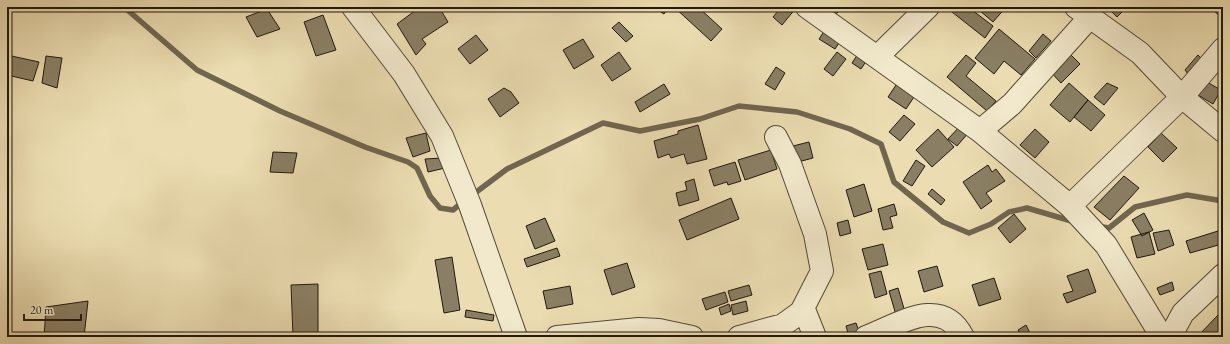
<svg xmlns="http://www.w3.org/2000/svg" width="1230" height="344" font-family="'EB Garamond',serif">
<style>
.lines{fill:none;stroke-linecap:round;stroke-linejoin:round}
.stream{stroke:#706650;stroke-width:5.5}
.building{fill:#8a7f64;stroke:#201910}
.minor-casing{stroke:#534a38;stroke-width:24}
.minor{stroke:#f2e9cc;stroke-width:22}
</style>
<rect width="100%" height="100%" fill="#ebddb1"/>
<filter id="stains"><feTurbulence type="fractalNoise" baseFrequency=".005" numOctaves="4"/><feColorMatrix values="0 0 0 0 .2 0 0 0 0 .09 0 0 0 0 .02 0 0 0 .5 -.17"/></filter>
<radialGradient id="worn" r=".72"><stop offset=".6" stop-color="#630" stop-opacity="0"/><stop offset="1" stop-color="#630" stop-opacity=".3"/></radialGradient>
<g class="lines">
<!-- stream -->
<path class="stream" d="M124,7l73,63 83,41 85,36 43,15 9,6 13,28 10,12 13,2 11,-9
M471,196l36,-27 96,-46 37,8 60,-12 39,-13 58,6 53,17 31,15 13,38 49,40 26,11 22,-9 18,-12 18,-4 48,14
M1097,226l12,2 26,-21 52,-12 36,6"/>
</g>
<!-- building -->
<path class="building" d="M420,7h19l9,15 -26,17 4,5 -10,11 -19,-31z
M653,7h15l-4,7z
M674,7h24l24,22 -11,12z
M772,7h23l1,1 -14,17 -9,-8 5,-6z
M826,7h16l-10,12 -9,-8z
M956,7h12l25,19 -8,12 -33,-26z
M982,7h24l-13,15 -14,-12z
M1107,7h20l-10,10z
M1214,7h9v12l-11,-10z
M267,9l13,20 -23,8 -11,-20z
M323,15l13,35 -20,6 -12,-34z
M619,22l14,14 -7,6 -14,-14z
M999,29l36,30 -14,16 -17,-14 -10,13 -19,-16z
M825,30l16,10 -6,9 -16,-10z
M1043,34l8,7 -15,17 -7,-7z
M476,35l12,15 -18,14 -12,-15z
M583,39l11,18 -20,12 -11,-19z
M1065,49l15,15 -19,19 -15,-16z
M860,51l9,6 -8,12 -9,-6z
M619,52l12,17 -19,12 -11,-16z
M837,52l9,7 -13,17 -9,-7z
M7,55l32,7 -6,19 -26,-6z
M966,55l10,8 -10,13 30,25 -9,10 -40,-34z
M1198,55l8,8 -15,15 -6,-8z
M46,56l16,2 -5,30 -15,-5z
M776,67l9,6 -10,17 -10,-6z
M1205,81l16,9 -8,14 -15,-9z
M898,82l18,12 -10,15 -18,-12z
M1069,83l19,17 -18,22 -20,-17z
M1107,83l11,5 -14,17 -10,-8z
M664,84l6,10 -30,18 -5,-10z
M504,88l7,4 8,11 -19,14 -12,-18z
M1088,100l17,15 -14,16 -17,-14z
M904,115l11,9 -15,17 -11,-9z
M962,124l8,7 -13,15 -9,-7z
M698,125l9,34 -20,5 -3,-10 -13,4 -2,-4 -11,4 -4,-17 24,-7v-3z
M938,129l16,18 -22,20 -16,-17z
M1035,129l14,13 -14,16 -15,-13z
M426,133l4,18 -17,6 -7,-19z
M1161,133l16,15 -14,14 -15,-15z
M809,142l4,16 -15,4 -5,-16z
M771,150l6,19 -32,11 -7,-20z
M273,152l24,1 -4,20 -23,-1z
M442,158l3,10 -17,4 -3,-13z
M916,160l9,6 -13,20 -9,-5z
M735,162l6,19 -13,4 -1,-3 -13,4 -5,-16z
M988,165l4,7 4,-3 9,12 -19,12 6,8 -11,8 -18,-27z
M1124,176l15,12 -29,32 -16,-13z
M694,179l5,21 -20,6 -3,-13 11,-3 -2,-8z
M864,184l8,27 -18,6 -8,-27z
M932,189l13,11 -4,5 -13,-11z
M731,198l8,21 -52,21 -8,-20z
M894,204l3,11 -7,2 3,11 -10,2 -5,-21z
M1144,213l9,17 -11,6 -10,-16z
M1014,214l12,15 -16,14 -12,-15z
M545,218l10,23 -20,8 -9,-23z
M848,220l3,13 -11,3 -3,-13z
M1169,230l5,15 -16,6 -5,-18z
M1218,231l4,13 -32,9 -4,-12z
M1149,232l6,22 -18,4 -6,-21z
M883,244l5,21 -20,5 -6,-21z
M557,248l3,8 -33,11 -3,-8z
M452,257l8,53 -16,3 -9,-53z
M627,263l8,24 -23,8 -8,-25z
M937,266l6,20 -19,6 -6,-21z
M1088,269l8,23 -29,11 -4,-9 10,-3 -6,-15z
M881,271l6,23 -12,4 -6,-24z
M994,278l7,21 -22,7 -7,-21z
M1172,282l2,8 -14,5 -3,-7z
M318,284v53h-25l-2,-52z
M749,285l3,10 -21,6 -3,-10z
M570,286l3,18 -26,5 -4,-18z
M898,288l7,24 -9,3 -7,-24z
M725,292l3,10 -22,8 -4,-11z
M88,301l-4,36h-40l2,-30z
M746,301l2,10 -15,4 -2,-10z
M729,304l2,7 -10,4 -2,-7z
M466,310l28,5 -1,6 -28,-4z
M1219,314l4,3v15l-4,5h-19l-2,-1z
M856,323l4,11 -11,3 -3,-11z
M1026,325l6,12h-11l-3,-7z"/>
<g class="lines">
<!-- minor casing -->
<g class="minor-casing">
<path id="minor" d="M353,7l51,67 38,62 28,69 46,132
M807,7l173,124 90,75 36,39 56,92
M1076,7l64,46 42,44 41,34
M878,56l50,-49
M980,131l32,-27 78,-87
M776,137l14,27 25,70 7,37 -21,41
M1070,206l112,-109 41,-48
M557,337l82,-8 20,1 33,7
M739,337l44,-12 18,-13h4l10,25
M866,337c32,-12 75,-43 97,0
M1170,337l13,-24 40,-38"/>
</g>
<!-- minor -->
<use href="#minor" class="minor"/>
</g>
<!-- margin -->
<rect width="1230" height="344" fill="none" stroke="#ebddb1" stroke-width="24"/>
<rect x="8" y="8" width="1214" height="328" fill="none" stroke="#201910" stroke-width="2"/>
<rect x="12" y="12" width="1206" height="320" fill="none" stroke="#201910"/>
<!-- scale -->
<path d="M24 314v6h57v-6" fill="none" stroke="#201910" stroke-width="2"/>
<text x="30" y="314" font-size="12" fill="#201910" stroke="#f2e9cc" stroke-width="3" paint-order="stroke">20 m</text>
<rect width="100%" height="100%" filter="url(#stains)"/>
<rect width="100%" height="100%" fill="url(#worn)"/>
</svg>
